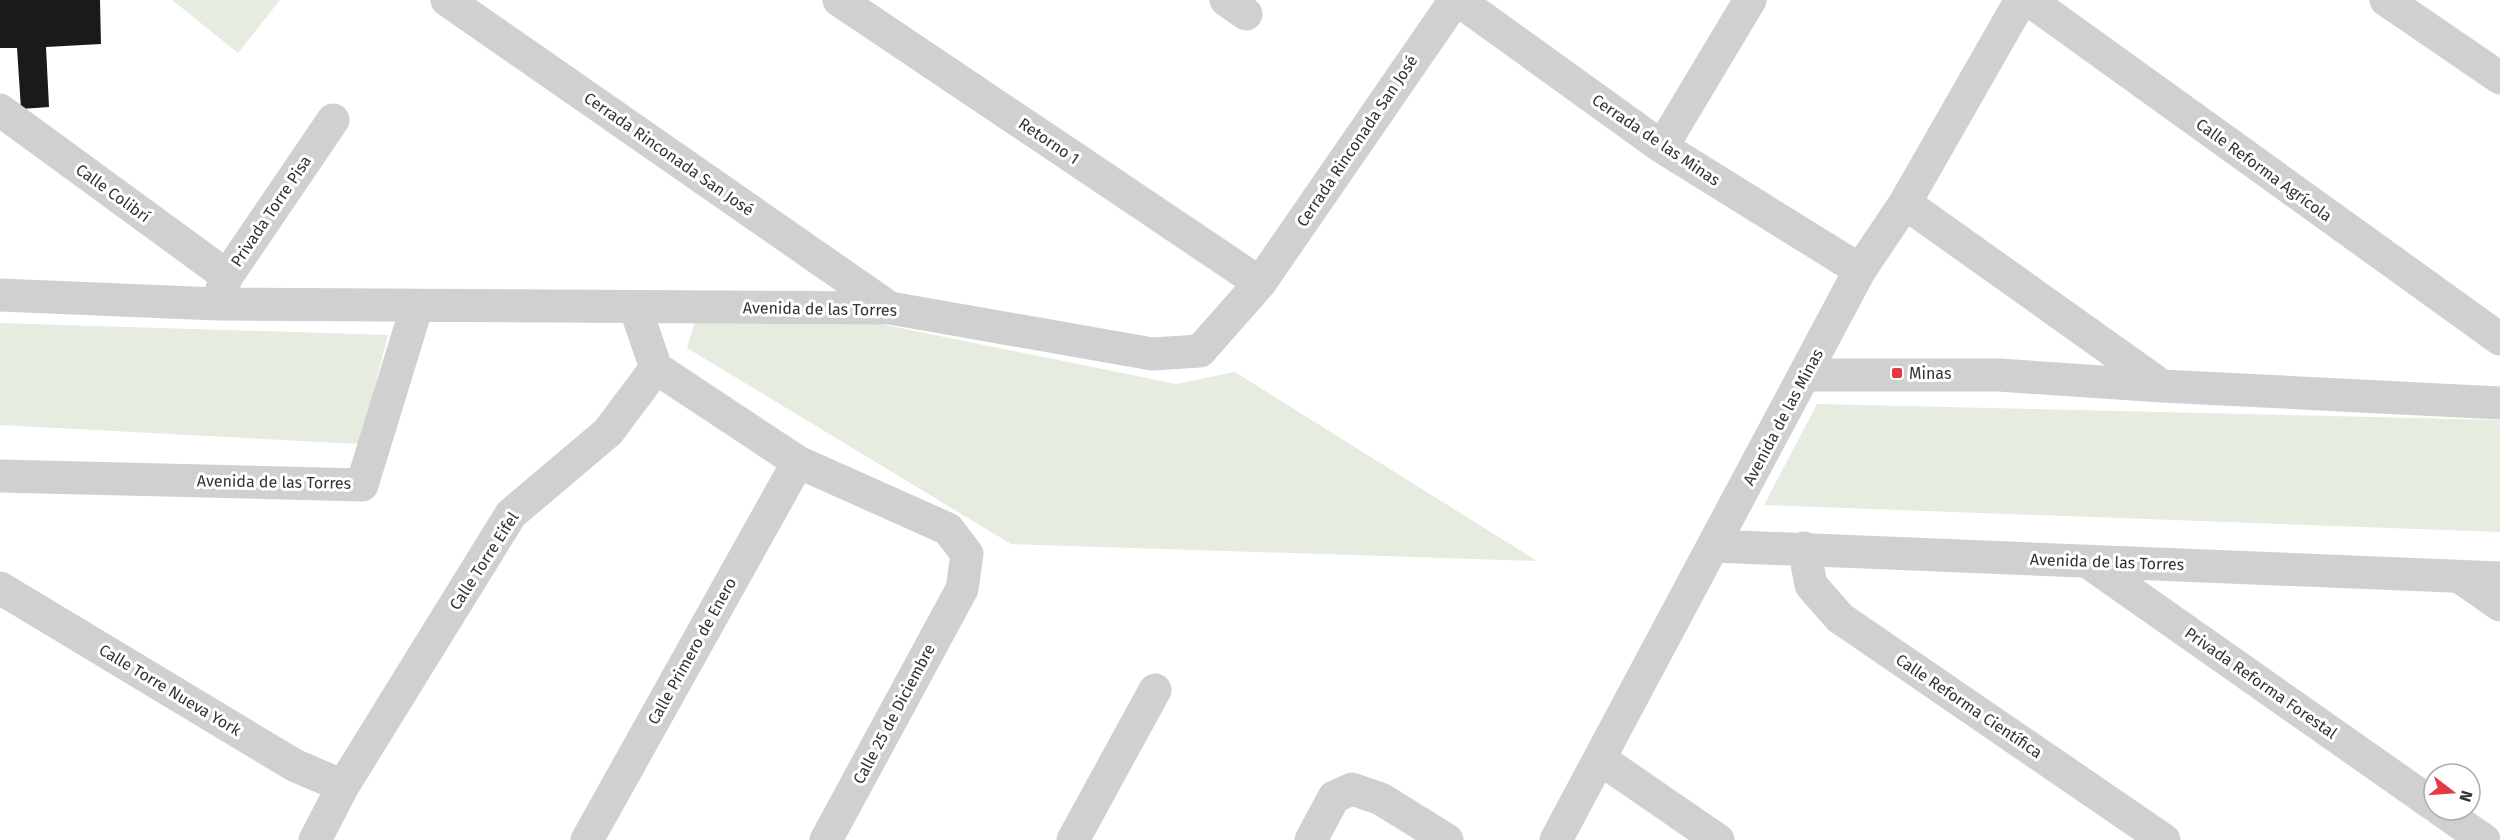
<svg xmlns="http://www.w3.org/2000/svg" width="2500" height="840" font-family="'Fira Sans',sans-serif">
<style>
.green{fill:#e6ecdf}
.building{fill:#1a1a1a}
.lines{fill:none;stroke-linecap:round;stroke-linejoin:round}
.minor{stroke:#d0d0d0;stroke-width:33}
.poi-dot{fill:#e63946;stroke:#fff;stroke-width:2}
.labels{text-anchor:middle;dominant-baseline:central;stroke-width:6;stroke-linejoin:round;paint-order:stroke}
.street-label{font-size:16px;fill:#333;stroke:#fff}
.poi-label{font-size:16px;fill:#333;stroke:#fff;text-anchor:start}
</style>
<rect width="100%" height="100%" fill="#fff"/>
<!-- green -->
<path class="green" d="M172,0h108l-42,53z
M697,315l164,5 315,64 59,-12 302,189 -526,-17 -324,-196z
M0,323l388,12 -28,109 -360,-19z
M1817,404l683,16v112l-736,-27z"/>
<!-- building -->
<path class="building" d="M0,0h100l1,44 -55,3 3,60 -28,2 -4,-61h-17z"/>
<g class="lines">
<!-- minor -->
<path class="minor" d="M447,0l443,308
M839,0l421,283
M1226,0l20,14
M1458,0l204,147 198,123
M2029,0l471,339
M2386,0l114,78
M0,110l227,166
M1662,147l88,-147
M1905,203l257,183
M0,295l217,9 673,4 262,46 48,-3 60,-68 195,-283
M219,297l8,-21 106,-156
M635,307l21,61
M656,368l142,94 150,67 19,25 -5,35 -136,251
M1806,375h193l163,11 338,17
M0,476l362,9 55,-179
M1714,546l786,32
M1804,548l7,37 29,33 324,222
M2088,562l346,243
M2460,577l40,28
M0,588l294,177 49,21
M1600,759l118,81
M2441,810l43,30
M315,840l28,-54 168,-272 97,-82 48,-64
M587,840l211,-378
M1073,840l82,-150
M1311,840l23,-43 18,-8 29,10 66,41
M1556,840l304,-570 45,-67 116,-203"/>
</g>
<!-- markers -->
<rect class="poi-dot" x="1891" y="367" width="12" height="12" rx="3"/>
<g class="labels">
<!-- street labels -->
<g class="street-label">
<text transform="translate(1656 140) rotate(34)">Cerrada de las Minas</text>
<text transform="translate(1049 141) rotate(34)">Retorno 1</text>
<text transform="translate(1357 141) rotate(-56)">Cerrada Rinconada San José</text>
<text transform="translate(669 154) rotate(35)">Cerrada Rinconada San José</text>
<text transform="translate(2264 170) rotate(36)">Calle Reforma Agrícola</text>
<text transform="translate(113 193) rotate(36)">Calle Colibrí</text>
<text transform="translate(271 211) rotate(-56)">Privada Torre Pisa</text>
<text transform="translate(820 309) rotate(1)">Avenida de las Torres</text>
<text transform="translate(1783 417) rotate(-62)">Avenida de las Minas</text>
<text transform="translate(274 482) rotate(1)">Avenida de las Torres</text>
<text transform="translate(484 561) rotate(-57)">Calle Torre Eifel</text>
<text transform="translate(2107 562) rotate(2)">Avenida de las Torres</text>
<text transform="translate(692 651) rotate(-61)">Calle Primero de Enero</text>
<text transform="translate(2261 683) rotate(35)">Privada Reforma Forestal</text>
<text transform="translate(170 690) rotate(31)">Calle Torre Nueva York</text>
<text transform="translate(1969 706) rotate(34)">Calle Reforma Científica</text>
<text transform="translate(894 714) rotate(-62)">Calle 25 de Diciembre</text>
</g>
<!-- poi labels -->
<g class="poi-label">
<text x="1909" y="373">Minas</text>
</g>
</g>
<!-- north arrow -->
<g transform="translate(2452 792) rotate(107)"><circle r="28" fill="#ffffff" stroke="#adadad" stroke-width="1.5"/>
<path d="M0-4.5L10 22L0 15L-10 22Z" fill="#e63946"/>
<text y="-9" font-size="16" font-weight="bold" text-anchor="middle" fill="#333333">N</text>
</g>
</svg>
